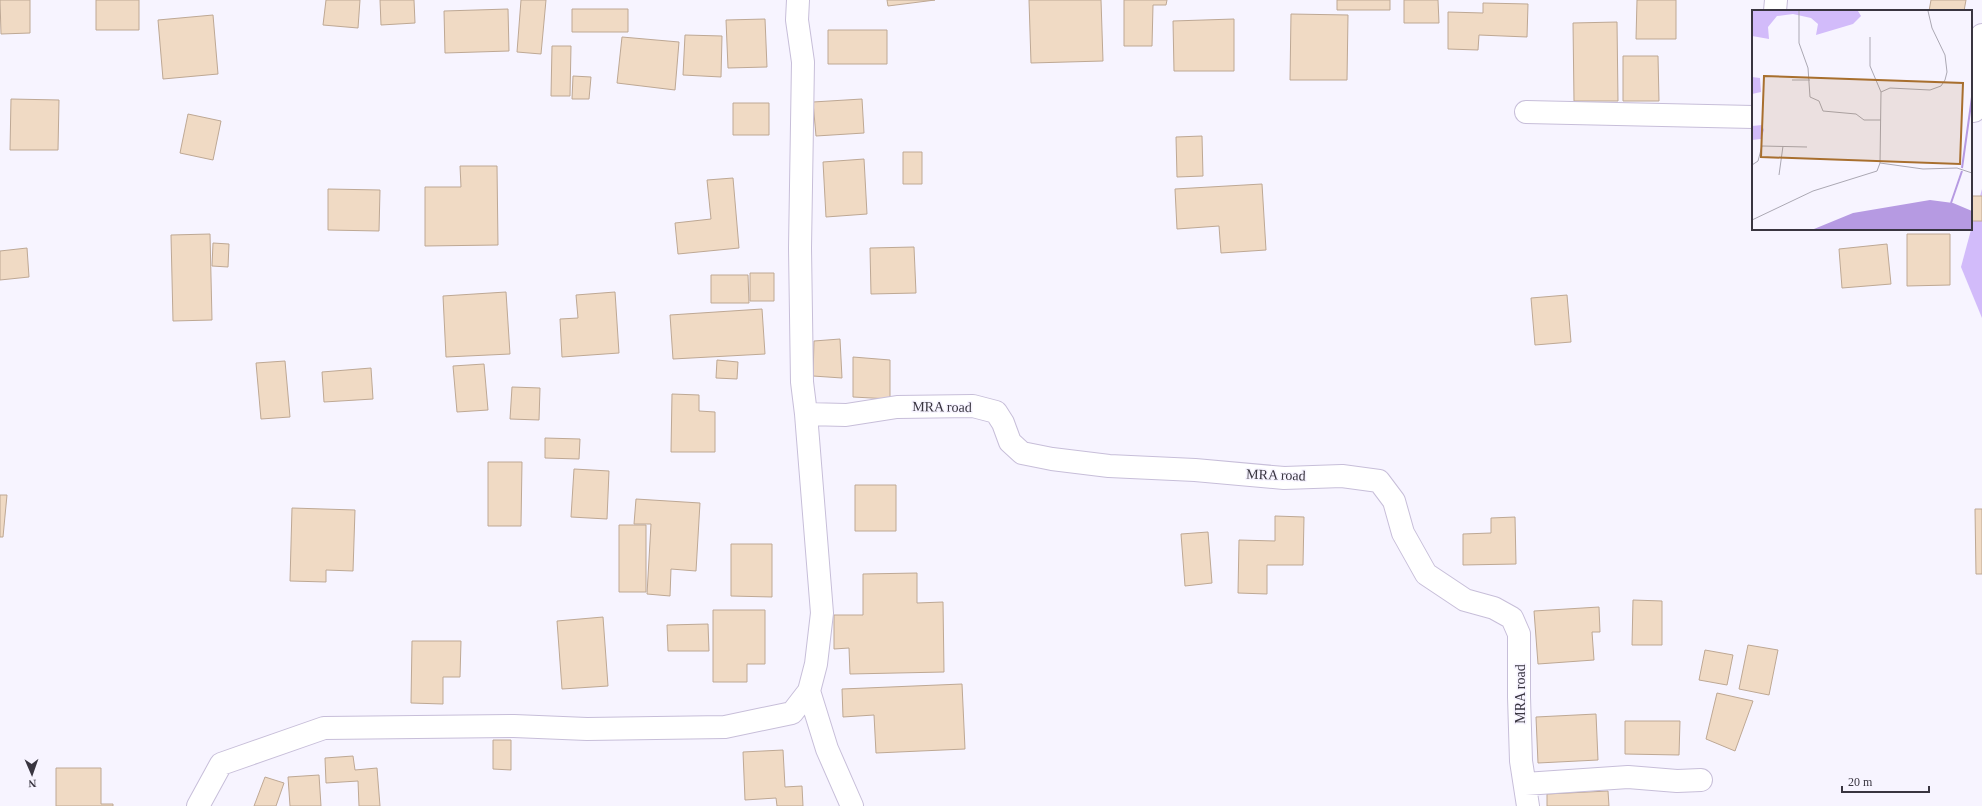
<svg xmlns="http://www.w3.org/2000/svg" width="1982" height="806" font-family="'Times New Roman',serif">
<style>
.green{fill:#d2bbfa}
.building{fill:#f0dac4;stroke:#bea894}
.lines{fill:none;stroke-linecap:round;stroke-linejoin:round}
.minor-casing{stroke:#c7bed9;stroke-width:24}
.minor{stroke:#fff;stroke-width:22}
.labels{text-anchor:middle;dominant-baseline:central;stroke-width:3;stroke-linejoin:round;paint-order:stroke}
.street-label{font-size:14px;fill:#393540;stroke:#f7f4ff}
.inset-river{fill:none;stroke:#b69ae2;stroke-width:2}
.inset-road{fill:none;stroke:#aba8b3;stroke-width:1}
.view{fill:#a86f2e;fill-opacity:0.15;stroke:#a86f2e;stroke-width:2}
.inset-edge{fill:none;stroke:#393540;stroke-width:2}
</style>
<rect width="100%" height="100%" fill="#f7f4ff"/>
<!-- green -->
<path class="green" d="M1982,189v129l-21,-51z"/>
<!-- building -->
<path class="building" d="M0,0h30v33l-29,1z
M96,0h43v30h-43z
M326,0h34l-2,28 -35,-3z
M380,0h34l1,23 -34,2z
M521,0h25l-5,54 -24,-2z
M887,0h48l-47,6z
M1029,0h72l2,61 -72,2z
M1124,0h43l-1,5h-13l-1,41h-28z
M1337,0h53v10h-53z
M1404,0h34l1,23h-35z
M1637,0h39v39h-40z
M1931,0h35l-2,11h-35z
M1483,3l45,1 -1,33 -48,-2 -1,15 -30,-1v-37l35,1z
M508,9l1,42 -64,2 -1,-42z
M572,9h56v23h-56z
M1291,14l57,1 -1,65h-57z
M213,15l5,59 -55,5 -5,-59z
M765,19l2,48 -39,1 -2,-48z
M1234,19v52h-60l-1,-50z
M1617,22l1,79h-44l-1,-78z
M828,30h59v34h-59z
M685,35l37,1 -1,41 -38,-2z
M622,37l57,5 -4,48 -58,-7z
M552,46h19l-1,50h-19z
M1623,56h35l1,45h-36z
M573,76l18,1 -2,22h-17z
M11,99l48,1 -1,50h-48z
M862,99l2,34 -48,3 -3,-34z
M733,103h36v32h-36z
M188,114l33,7 -8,39 -33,-7z
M1202,136l1,40 -26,1 -1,-40z
M903,152h19v32h-19z
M864,159l3,55 -41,3 -3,-55z
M460,166h37l1,79 -73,1v-59h36z
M733,178l6,70 -61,6 -3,-31 36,-4 -4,-39z
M1262,184l4,66 -45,3 -2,-27 -42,3 -2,-40z
M328,189l52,1 -1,41 -51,-1z
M1971,196h11v25h-11z
M210,234l2,86 -39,1 -2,-86z
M1907,234h43v51l-43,1z
M213,243l16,1 -1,23 -16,-1z
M1887,244l4,40 -49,4 -3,-39z
M914,247l2,46 -45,1 -1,-46z
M27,248l2,29 -29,3v-29z
M750,273h24v28h-24z
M711,275h37l1,28h-38z
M506,292l4,62 -64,3 -3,-61z
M615,292l4,61 -57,4 -2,-38 18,-1 -2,-23z
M1567,295l4,47 -36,3 -4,-47z
M762,309l3,45 -92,5 -3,-44z
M840,339l2,39 -29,-2 1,-35z
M853,357l37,3v39l-37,-2z
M717,360l21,2 -1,17 -21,-1z
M285,361l5,56 -29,2 -5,-56z
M484,364l4,46 -31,2 -4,-46z
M371,368l2,31 -49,3 -2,-30z
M512,387l28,1 -1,32 -29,-1z
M672,394l27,1v16l16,1v40h-44z
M545,438l35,1 -1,20 -34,-1z
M488,462h34l-1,64h-33z
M574,469l35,2 -2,48 -36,-2z
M855,485h41v46h-41z
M0,495h7l-4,42h-3z
M636,499l64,4 -4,68 -25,-2 -1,27 -23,-2 4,-70h-17z
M292,508l63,2 -2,61 -27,-1v12l-36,-1z
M1975,509h7v65h-6z
M1275,516l29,1 -1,48h-36v29l-29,-1 1,-53 36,1z
M1515,517l1,47 -53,1v-31l28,-1v-15z
M619,525h27v67h-27z
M1208,532l4,51 -27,3 -4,-52z
M731,544h41v53l-41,-1z
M917,573v30l26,-1 1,70 -94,2 -1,-26 -15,1v-34h29v-41z
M1633,600l29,1v44h-30z
M1599,607l1,25h-8l2,28 -56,4 -4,-53z
M713,610h52v54h-18v18h-34z
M603,617l5,69 -46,3 -5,-68z
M708,624l1,27h-41l-1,-26z
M412,641h49l-1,36h-17v27l-32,-1z
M1748,645l30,5 -9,45 -30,-6z
M1705,650l28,5 -6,30 -28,-5z
M962,684l3,65 -89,4 -2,-38 -31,2 -1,-28z
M1717,693l36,8 -18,50 -29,-12z
M1596,714l2,46 -60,3 -2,-46z
M1625,721h55l-1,34 -54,-1z
M493,740h18v30l-18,-1z
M783,750l2,37 17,-1 1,20h-26l-1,-8 -31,2 -2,-48z
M353,756l2,14 22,-2 3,38h-21l-1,-25 -32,2 -1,-25z
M56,768h45v36h12v2h-57z
M319,775l2,31h-31l-2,-29z
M265,777l19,6 -8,23h-22z
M1608,791l1,15h-62v-12z"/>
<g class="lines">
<!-- minor casing -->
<g class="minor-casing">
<path id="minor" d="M1775,11l1,-11
M1971,111h3l3,-52 5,-24
M1526,112l227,5
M806,414l40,1 51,-8 76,-1 23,6 7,11 7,19 12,11 30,6 57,7 86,4 89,8 58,-2 37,5 15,20 9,32 23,41 39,26 29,8 18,10 7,16v63l2,64 7,45
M809,691l18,58 25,57
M1525,784l103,-7 49,4 24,-1
M198,806l23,-42 103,-36 190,-2 73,3 138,-2 67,-14 17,-22 7,-27 6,-51 -16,-199 -4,-32 -2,-134 3,-186 -6,-42 1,-20"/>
</g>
<!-- minor -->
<use href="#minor" class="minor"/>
</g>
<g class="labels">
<!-- street labels -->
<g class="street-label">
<text transform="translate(942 407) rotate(1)">MRA road</text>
<text transform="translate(1276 475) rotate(2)">MRA road</text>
<text transform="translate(1520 694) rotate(-90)">MRA road</text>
</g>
</g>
<!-- overview -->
<g transform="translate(1752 10)">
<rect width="220" height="220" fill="#f7f4ff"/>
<path d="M0,1h106l3,5 -8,8 -37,11 2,-11 -7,-6 -18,-4 -16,2 -9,11 1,12 -17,-3zM0,67l8,1 1,14 -9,2zM10,115l2,5 -3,9 -9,1v-14z" fill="#d2bbfa"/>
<path d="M178,190l23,3 19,8v18h-158l39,-16z" fill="#b69ae2"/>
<path class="inset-river" d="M210,158l10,-71M199,193l11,-32"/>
<path class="inset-road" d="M47,1v32l9,25 2,29 9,4 4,10 33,3 8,6h17M118,27v29l11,26M40,70h18M128,153l1,-71 9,-4 40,2 11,-4 4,-6 2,-8 -2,-17 -13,-27 -4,-17M0,155l6,-4 4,-15 45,1M27,165l4,-29M0,210l61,-29 64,-20 3,-8 43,6 34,-1 15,5"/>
<path class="view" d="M12,66l199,7 -3,81 -199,-7z"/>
<rect width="220" height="220" class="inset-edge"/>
</g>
<!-- north arrow -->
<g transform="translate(32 774) rotate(178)" stroke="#f7f4ff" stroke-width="3" paint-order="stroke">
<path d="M0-3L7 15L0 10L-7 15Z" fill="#393540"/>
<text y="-6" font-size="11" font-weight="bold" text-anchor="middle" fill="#393540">N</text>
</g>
<!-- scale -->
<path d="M1842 786v6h87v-6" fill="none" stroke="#393540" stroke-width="2"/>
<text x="1848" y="786" font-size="12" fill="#393540" stroke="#f7f4ff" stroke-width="3" paint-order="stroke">20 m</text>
</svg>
